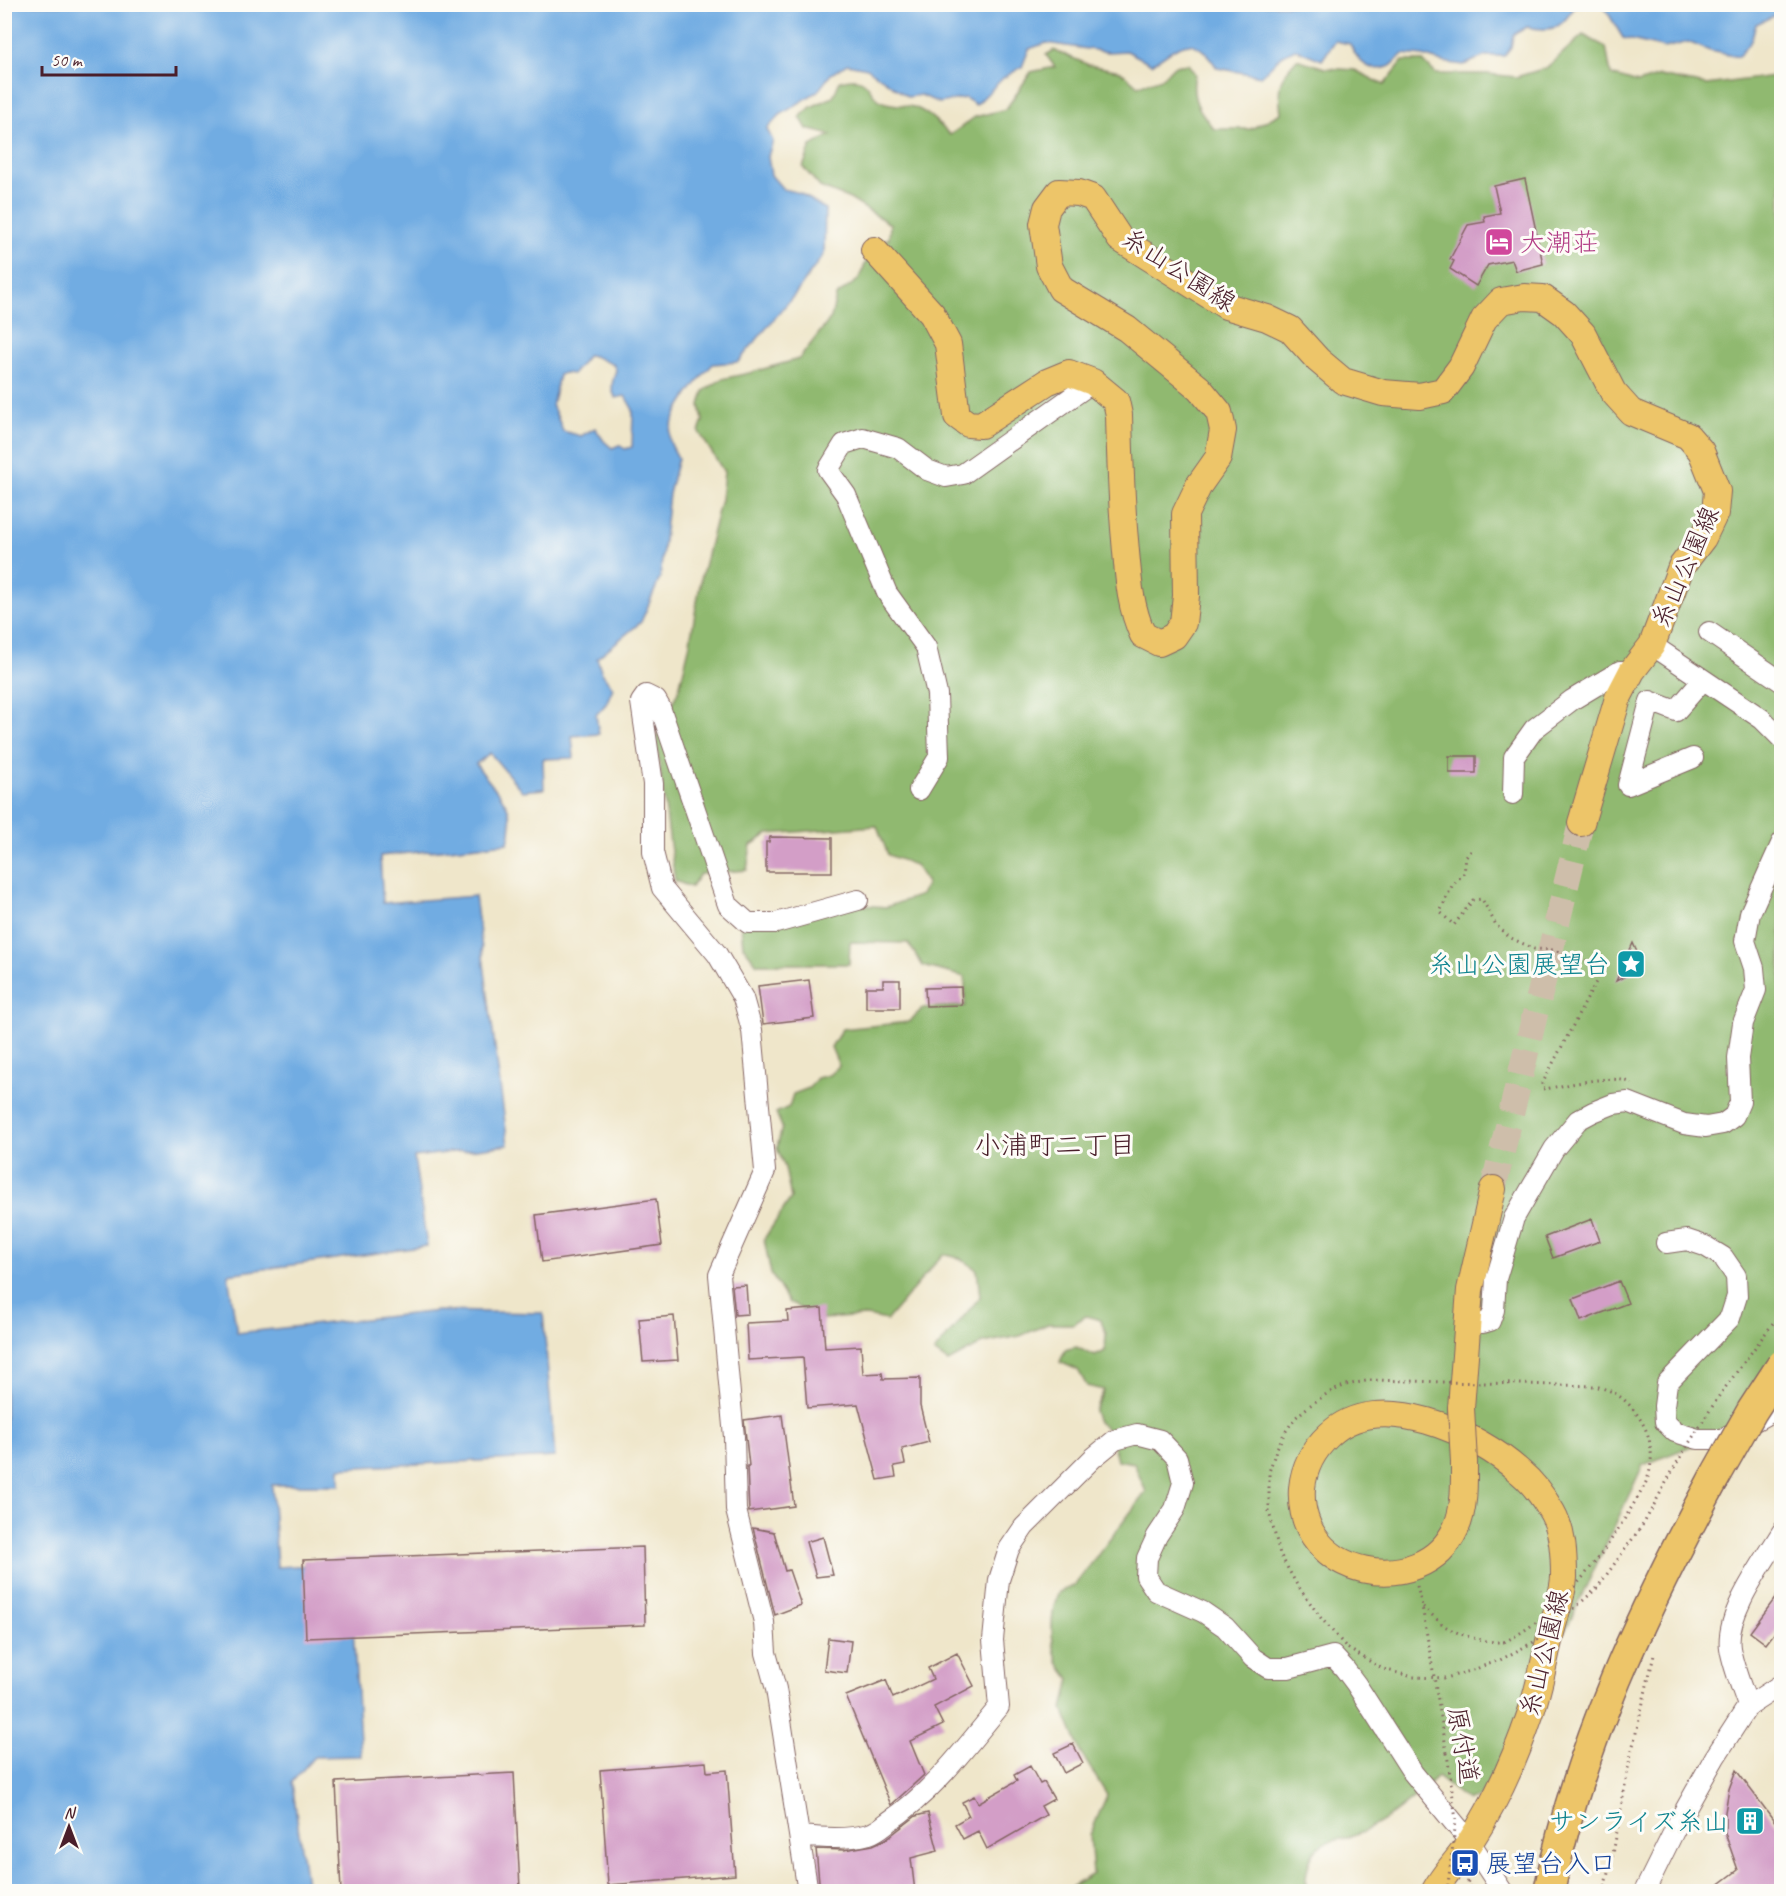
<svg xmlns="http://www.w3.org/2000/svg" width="1786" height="1896" font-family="Caveat,'Klee One',sans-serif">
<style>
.forest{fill:#90b970;stroke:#6d6c4e;stroke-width:1.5}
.water{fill:#71ace2;stroke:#5e6686;stroke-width:1.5;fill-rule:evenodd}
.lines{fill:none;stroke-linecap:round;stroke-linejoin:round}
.ferry{stroke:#5a5774;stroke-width:1.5;stroke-dasharray:8 6;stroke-linecap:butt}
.building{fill:#d39ec7}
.major-tunnel{stroke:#cebeaa;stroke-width:26;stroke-dasharray:26 13;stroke-linecap:butt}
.minor-casing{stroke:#846563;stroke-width:22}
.major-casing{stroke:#846563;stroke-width:28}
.highway-casing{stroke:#846563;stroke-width:33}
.path{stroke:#846563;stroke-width:3;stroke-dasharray:1.5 4.5;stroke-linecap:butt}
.minor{stroke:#fff;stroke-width:20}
.major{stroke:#edc569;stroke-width:26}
.highway{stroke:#edc569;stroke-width:30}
.major-bridge-casing{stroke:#846563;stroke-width:28;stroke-linecap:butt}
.highway-bridge-casing{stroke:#846563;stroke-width:33;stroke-linecap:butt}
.path-bridge{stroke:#846563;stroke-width:3;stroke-dasharray:1.5 4.5;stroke-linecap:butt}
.major-bridge{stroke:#edc569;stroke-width:26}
.highway-bridge{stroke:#edc569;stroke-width:30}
.labels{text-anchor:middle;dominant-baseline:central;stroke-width:6;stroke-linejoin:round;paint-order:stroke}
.hotel-label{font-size:26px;fill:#b23c85;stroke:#fdfcf7;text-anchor:start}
.street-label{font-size:26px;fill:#4a1f2b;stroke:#fdfcf7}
.culture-label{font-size:26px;fill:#0d838f;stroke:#fdfcf7;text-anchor:end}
.transit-label{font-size:26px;fill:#164399;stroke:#fdfcf7;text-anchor:start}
.neighbourhood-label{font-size:27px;fill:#4a1f2b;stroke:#fdfcf7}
</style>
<rect width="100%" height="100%" fill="#fdfcf7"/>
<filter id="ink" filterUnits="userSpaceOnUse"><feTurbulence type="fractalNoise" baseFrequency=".0167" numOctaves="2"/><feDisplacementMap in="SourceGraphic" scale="12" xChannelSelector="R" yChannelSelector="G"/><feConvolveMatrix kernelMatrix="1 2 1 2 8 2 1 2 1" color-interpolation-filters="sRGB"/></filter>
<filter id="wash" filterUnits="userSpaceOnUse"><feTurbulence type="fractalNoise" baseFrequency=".008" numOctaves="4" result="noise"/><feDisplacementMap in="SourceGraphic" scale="24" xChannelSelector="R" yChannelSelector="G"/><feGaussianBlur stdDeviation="1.35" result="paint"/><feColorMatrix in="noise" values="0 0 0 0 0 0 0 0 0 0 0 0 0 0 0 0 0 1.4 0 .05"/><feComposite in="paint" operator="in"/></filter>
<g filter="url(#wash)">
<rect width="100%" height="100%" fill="#efe6ca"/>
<!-- forest -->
<path class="forest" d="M1583,35l23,12 5,28 27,8 22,-7 46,9 75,-10v1336l-138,54 -138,295 -26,38 -11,3 -31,-24c-25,22 -52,47 -84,59 -9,4 -23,3 -31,9 -14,9 -18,31 -15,46h-242l28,-17 -3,-39 17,-40 -26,-42 -18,-44 7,-30c-4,-6 -11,-13 -13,-20 -7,-20 -7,-49 2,-67l16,-7 71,-93 -12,-29 -17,-3 -8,-29 -11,-9 -4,-11 10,-21 -17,-4 -9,-16 -18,-8 5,-12 11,-3 19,9 10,-5 1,-17 -5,-14 -15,-4 -13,8h-25l-28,12 -37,7 -35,19 -14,-10 46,-55 -3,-27 -18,-12 -16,-4 -56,66 -21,-4 -43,3 -34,-16 -18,-29 -7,-35 27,-41 -6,-30 -8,-20 5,-21 -6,-14 13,-6 4,-13 16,-6 8,-10 12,-3 10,-9 -8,-19 11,-18 67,-7 14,-14 42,-2v-29l-42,-11 -15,-23 -58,-1 -1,22h-92l-14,-18 -2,-21 119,-20 26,2 35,-12 6,-12 -12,-18 -27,-10 -11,-29 -109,8 -17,11 -4,25 -47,4 -9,13 -16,-6 -19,-142 23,-50 10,-41 12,-69 20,-80 3,-27 -25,-40 4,-11 -3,-16 4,-14 18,-12 27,-6 50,-14 32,-41 5,-22 22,-16 18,-39 13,-2 1,-15 -40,-25 -30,-12 -17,-20 8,-21 20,-11 -24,-6 -7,-12 11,-10 22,-10 7,-16c33,-9 25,13 43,21 10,4 23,2 33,6 13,5 24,17 34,27l25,-18 31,-8 25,-37 24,-5 -9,-12 8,-5 35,15 31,6 18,15 24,-8 12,-12 14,-2 7,10c-5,24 4,37 19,55h37l30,-16c-3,-29 -4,-32 16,-54l28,9 30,2 29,15 19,-24h20l13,13h52l28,3 30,-9z"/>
<!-- water -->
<path class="water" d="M5,5h1571c-14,22 -21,28 -49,22l-14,8 -2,12 -7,9h-19l-21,9 -22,-3 -19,-6 -20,-2c-5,4 -10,12 -15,13 -20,7 -31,-7 -38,-23l-15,-3 -13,19 -27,-11 -14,7 -20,20 -44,-8c-23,-37 -35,-25 -65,-4l-25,-13 -19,1 -62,-9 -17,6 -7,18 -19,11 -27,27 -11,-7 -26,5 -18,-8 -13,2 -41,-29 -20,-4 -16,10 -13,17 -38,24 -13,14 6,12 -5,15 3,19 12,14 17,4 25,16 -1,45 -28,39 -58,69 -25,2c-14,15 -48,56 -43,77 1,5 6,12 8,17l-9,36 -9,84 -19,44 -44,36 5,15 11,15 -7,16 -10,11 3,19 -27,2 2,22 -31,1 1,30 -22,2 -32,-38 -14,11c20,30 43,40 32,79l-128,13 3,47 92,-7 33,249 -94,12 13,89 -199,28 9,59 201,-22 105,2 12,144 -215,11v17h-68l5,82 72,-4 12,193 -47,1 -22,25 15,109 -302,1zM588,355c10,1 16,7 25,9l3,6c-3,10 -7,18 0,28l9,-2 8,14 -1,37 -7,2 -6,-4 -7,3 -8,-7 -9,-13 -14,8 -18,-5c-4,-9 -6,-17 -11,-25l7,-31 5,-2 9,1z
M1603,5h178v11l-5,-1 -20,9 -5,17 -13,16 -28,-6 -22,-9 -23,6 -42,-10z"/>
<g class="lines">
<!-- ferry -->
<path class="ferry" d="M4,205l5,-201"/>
</g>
<g id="blocks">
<!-- building -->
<path class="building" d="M1525,179l18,85 -27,7 -4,-11 -24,5 -12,21 -26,-17 4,-8 -4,-2 18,-34 17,-3 -1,-6 16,-3 -6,-27z
M1449,756h27v17h-27z
M770,837l62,1v34h-66v-30h3z
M1633,943l7,16 -2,6 -3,6 -19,10z
M809,980l5,38 -51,6 -5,-38z
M883,980h17v28h-34v-21h17z
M961,987l1,18 -36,1 -1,-18z
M656,1199l6,46 -120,17 -6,-47z
M1592,1219l8,22 -47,17 -8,-21z
M1619,1281l9,22 -47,18 -8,-22z
M746,1285l2,29 -13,1 -3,-29z
M822,1308l3,40 36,-2 2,28 19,-1 1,6 37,-1v28l9,36 -27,7 3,15 -11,2 2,11 -18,3 -20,-76 -51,4 -4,-51 -55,3 -2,-37 42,-2 -1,-10z
M674,1316l4,44 -35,2 -4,-43z
M782,1415l12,91 -45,6 -2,-46h2l-5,-46z
M753,1528l21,4 11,39 4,-1 12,35 -26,10z
M823,1537l10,38 -17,2 -10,-35z
M643,1547l2,78 -339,13 -3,-78z
M1782,1589v34l-16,21 -16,-12z
M828,1638l23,3 -4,32 -23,-3z
M957,1653l17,33 -40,21 9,18 -33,16 14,34 -33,30 -45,-109 40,-16 7,18 40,-19 -5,-11z
M1073,1744l10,19 -19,10 -10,-20z
M706,1762l1,10 20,-2 8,105 -127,10 -8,-115z
M1030,1766l10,18 4,-2 10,17 -13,7 5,9 -59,34 -9,-18 -15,8 -8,-15 14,-8 -7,-14 12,-6 4,7 39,-22 -3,-6z
M1736,1770l46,61v61h-73l29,-22 -13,-37v-21l4,-23z
M514,1773l6,115 -76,4h-103l-5,-110z
M928,1813l10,38 -27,7 4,34h-95l-4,-43 28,1 29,-5 13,-6 30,-23z"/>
</g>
</g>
<g filter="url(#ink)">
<use href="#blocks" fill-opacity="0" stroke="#846563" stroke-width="1.5"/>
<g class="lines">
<!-- major-tunnel -->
<path class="major-tunnel" d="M1493,1189l88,-366"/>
<!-- minor casing -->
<g class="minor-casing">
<path id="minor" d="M1709,632l73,50
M1652,645l110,74 20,20
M1693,758l-65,27 22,-84 26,10 27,-31
M919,790l20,-33 -2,-63 -11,-47 -39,-54 -41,-98 -18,-25 16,-26 19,-6 35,10 29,22 19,7 17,-3 130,-92
M1513,794l1,-37 20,-28 38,-29 48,-29h12
M1666,1243l21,-3 18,6 18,11 13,19 1,20 -7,22 -63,65 -3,23 1,16 10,10 23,7h24l60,-33
M1467,1322l16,1 7,-2 4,-11 2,-31 18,-61 40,-69 24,-29 15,-8 20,-8 15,-2 56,22 22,3 17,-3 11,-8 6,-14 -2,-44 5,-35 13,-33 -2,-22 -9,-27 5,-28 32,-71
M1748,1706c-6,-18 -15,-39 -18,-58 -5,-35 34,-86 52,-116
M800,1836c22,2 47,4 69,-2 7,-2 14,-8 19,-12 45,-30 77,-74 111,-115l-6,-67 6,-60 10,-31 15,-22 69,-69 22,-18 22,-6 23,6 17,18 6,25 -8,26 -18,27 -10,22 -1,18 10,15 47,21 22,15 28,31 15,10h20l45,-12 11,12 12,16 57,89 57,69 33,50
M808,1892l-32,-203 -10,-36 -2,-31 -28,-112 -2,-73 -15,-162 46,-104 -13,-141 -9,-32 -26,-44 -55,-66 -9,-36v-68l-12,-82 5,-7 10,5 4,7 68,198 20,18h28l82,-23
M1644,1892l36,-73 35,-62 33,-51 34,-22"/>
</g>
<!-- major casing -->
<g class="major-casing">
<path id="major" d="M874,250l58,64 16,30 9,72 11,8 13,1 66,-43 22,-9 24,9 23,19 3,14c1,42 2,83 6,125 3,33 4,65 18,95l16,8 15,-7 9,-13 3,-27 -1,-82 14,-29 19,-27 5,-28 -4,-18 -20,-24 -72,-59 -66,-40 -12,-23 -6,-42 4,-16 12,-16 20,1 14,5 27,41 106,67 41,12 23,11 28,31 25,21 40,12 37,3 23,-5 18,-24 23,-48 17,-18 23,-4 19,1 21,15 19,21 30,58 18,20 57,24 13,15 16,40 -2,22 -12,25 -22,29 -29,78 -20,26 -14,27 -37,125
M1461,1408l9,-118 23,-101
M1434,1892c10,-19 25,-33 36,-50 26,-40 46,-85 61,-130 8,-24 13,-50 19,-75 4,-19 13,-41 14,-60 0,-22 -1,-46 -12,-65 -8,-14 -20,-30 -32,-40 -43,-39 -141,-85 -191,-37 -15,14 -25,32 -27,53 -6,91 121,113 154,40 9,-20 8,-44 8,-66"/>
</g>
<!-- highway casing -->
<g class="highway-casing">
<path id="highway" d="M1549,1892c29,-146 94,-282 164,-412"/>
</g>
<!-- path -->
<path class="path" d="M1471,851l-5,6 -2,16 -12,13 -12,26 14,13 19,-25 9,-1 14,26 13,12 25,12 21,1 14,7 33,8 -6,17 -54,102 1,5c24,-3 67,-16 89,-6
M1417,1586l5,20 25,147
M1423,1607c7,6 14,13 22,19 15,10 42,17 59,16
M1468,1881l-1,3 7,8
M1603,1892l10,-38 16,-91 25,-108"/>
<!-- minor -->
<use href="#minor" class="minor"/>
<!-- major -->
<use href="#major" class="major"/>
<!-- highway -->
<use href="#highway" class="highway"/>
<!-- major-bridge casing -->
<g class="major-bridge-casing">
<path id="major-bridge" d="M1461,1408l3,54"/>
</g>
<!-- highway-bridge casing -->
<g class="highway-bridge-casing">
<path id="highway-bridge" d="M1713,1480l39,-69 30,-46"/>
</g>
<!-- path-bridge -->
<path class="path-bridge" d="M1504,1642c55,-27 95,-81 126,-132 7,-12 18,-27 20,-41 4,-21 -2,-40 -14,-56 -12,-16 -22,-22 -41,-27l-224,-6 -25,5 -18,8 -19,13 -14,12 -11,16 -8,16 -7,22v40l11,42 16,29 25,35 26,30 36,21 30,8 33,1 24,-7 30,-11 41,-22 56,-50 47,-65 35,-64 40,-63 63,-85
M1447,1753l9,67 -9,72"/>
<!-- major-bridge -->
<use href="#major-bridge" class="major-bridge"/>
<!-- highway-bridge -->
<use href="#highway-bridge" class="highway-bridge"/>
</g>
</g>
<!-- icons -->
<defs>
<g id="hotel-square" transform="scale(1.5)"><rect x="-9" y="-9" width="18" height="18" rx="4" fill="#d1479c" stroke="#fdfcf7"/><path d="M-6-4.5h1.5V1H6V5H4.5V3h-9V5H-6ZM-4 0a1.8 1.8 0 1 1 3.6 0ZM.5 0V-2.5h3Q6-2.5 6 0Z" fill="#fff"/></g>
<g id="sight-square" transform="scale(1.5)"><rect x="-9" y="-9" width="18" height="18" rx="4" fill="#0f9aa8" stroke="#fdfcf7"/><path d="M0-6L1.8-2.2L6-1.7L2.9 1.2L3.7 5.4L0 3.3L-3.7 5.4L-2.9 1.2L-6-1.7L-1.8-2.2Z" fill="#fff"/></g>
<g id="building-square" transform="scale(1.5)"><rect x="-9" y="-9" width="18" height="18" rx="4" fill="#0f9aa8" stroke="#fdfcf7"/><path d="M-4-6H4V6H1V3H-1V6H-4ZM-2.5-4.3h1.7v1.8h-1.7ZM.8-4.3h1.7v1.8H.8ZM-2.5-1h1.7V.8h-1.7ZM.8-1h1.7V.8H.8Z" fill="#fff"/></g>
<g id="bus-square" transform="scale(1.5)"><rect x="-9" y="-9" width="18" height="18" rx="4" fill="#1a4fb4" stroke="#fdfcf7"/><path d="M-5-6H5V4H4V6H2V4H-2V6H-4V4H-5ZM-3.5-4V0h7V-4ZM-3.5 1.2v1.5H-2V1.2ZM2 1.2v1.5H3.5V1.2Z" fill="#fff"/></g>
</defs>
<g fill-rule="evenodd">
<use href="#hotel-square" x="1499" y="242"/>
<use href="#sight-square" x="1631" y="964"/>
<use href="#building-square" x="1750" y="1821"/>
<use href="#bus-square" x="1465" y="1863"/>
</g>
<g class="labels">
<!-- hotel labels -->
<g class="hotel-label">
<text x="1520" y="242">大潮荘</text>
</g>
<!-- street labels -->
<g class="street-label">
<text transform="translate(1179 270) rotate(33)">糸山公園線</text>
<text transform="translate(1685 567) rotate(-66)">糸山公園線</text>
<text transform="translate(1544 1653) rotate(-76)">糸山公園線</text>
<text transform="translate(1463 1745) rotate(80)">原付道</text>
</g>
<!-- culture labels -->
<g class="culture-label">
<text x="1610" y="964">糸山公園展望台</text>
<text x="1729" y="1821">サンライズ糸山</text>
</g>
<!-- transit labels -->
<g class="transit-label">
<text x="1486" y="1863">展望台入口</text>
</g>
<!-- neighbourhood labels -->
<g class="neighbourhood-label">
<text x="1055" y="1145">小浦町二丁目</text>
</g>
</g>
<!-- margin -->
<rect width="1786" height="1896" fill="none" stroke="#fdfcf7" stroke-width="24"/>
<!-- north arrow -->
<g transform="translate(69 1827)" stroke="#fdfcf7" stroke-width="4.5" paint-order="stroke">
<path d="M0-4.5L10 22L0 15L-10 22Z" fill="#4a1f2b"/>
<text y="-9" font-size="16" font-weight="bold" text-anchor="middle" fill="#4a1f2b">N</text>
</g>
<!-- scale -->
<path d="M42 66v9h134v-9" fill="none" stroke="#4a1f2b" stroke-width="3"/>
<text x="51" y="66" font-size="18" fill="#4a1f2b" stroke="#fdfcf7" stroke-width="4.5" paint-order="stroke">50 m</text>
</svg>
